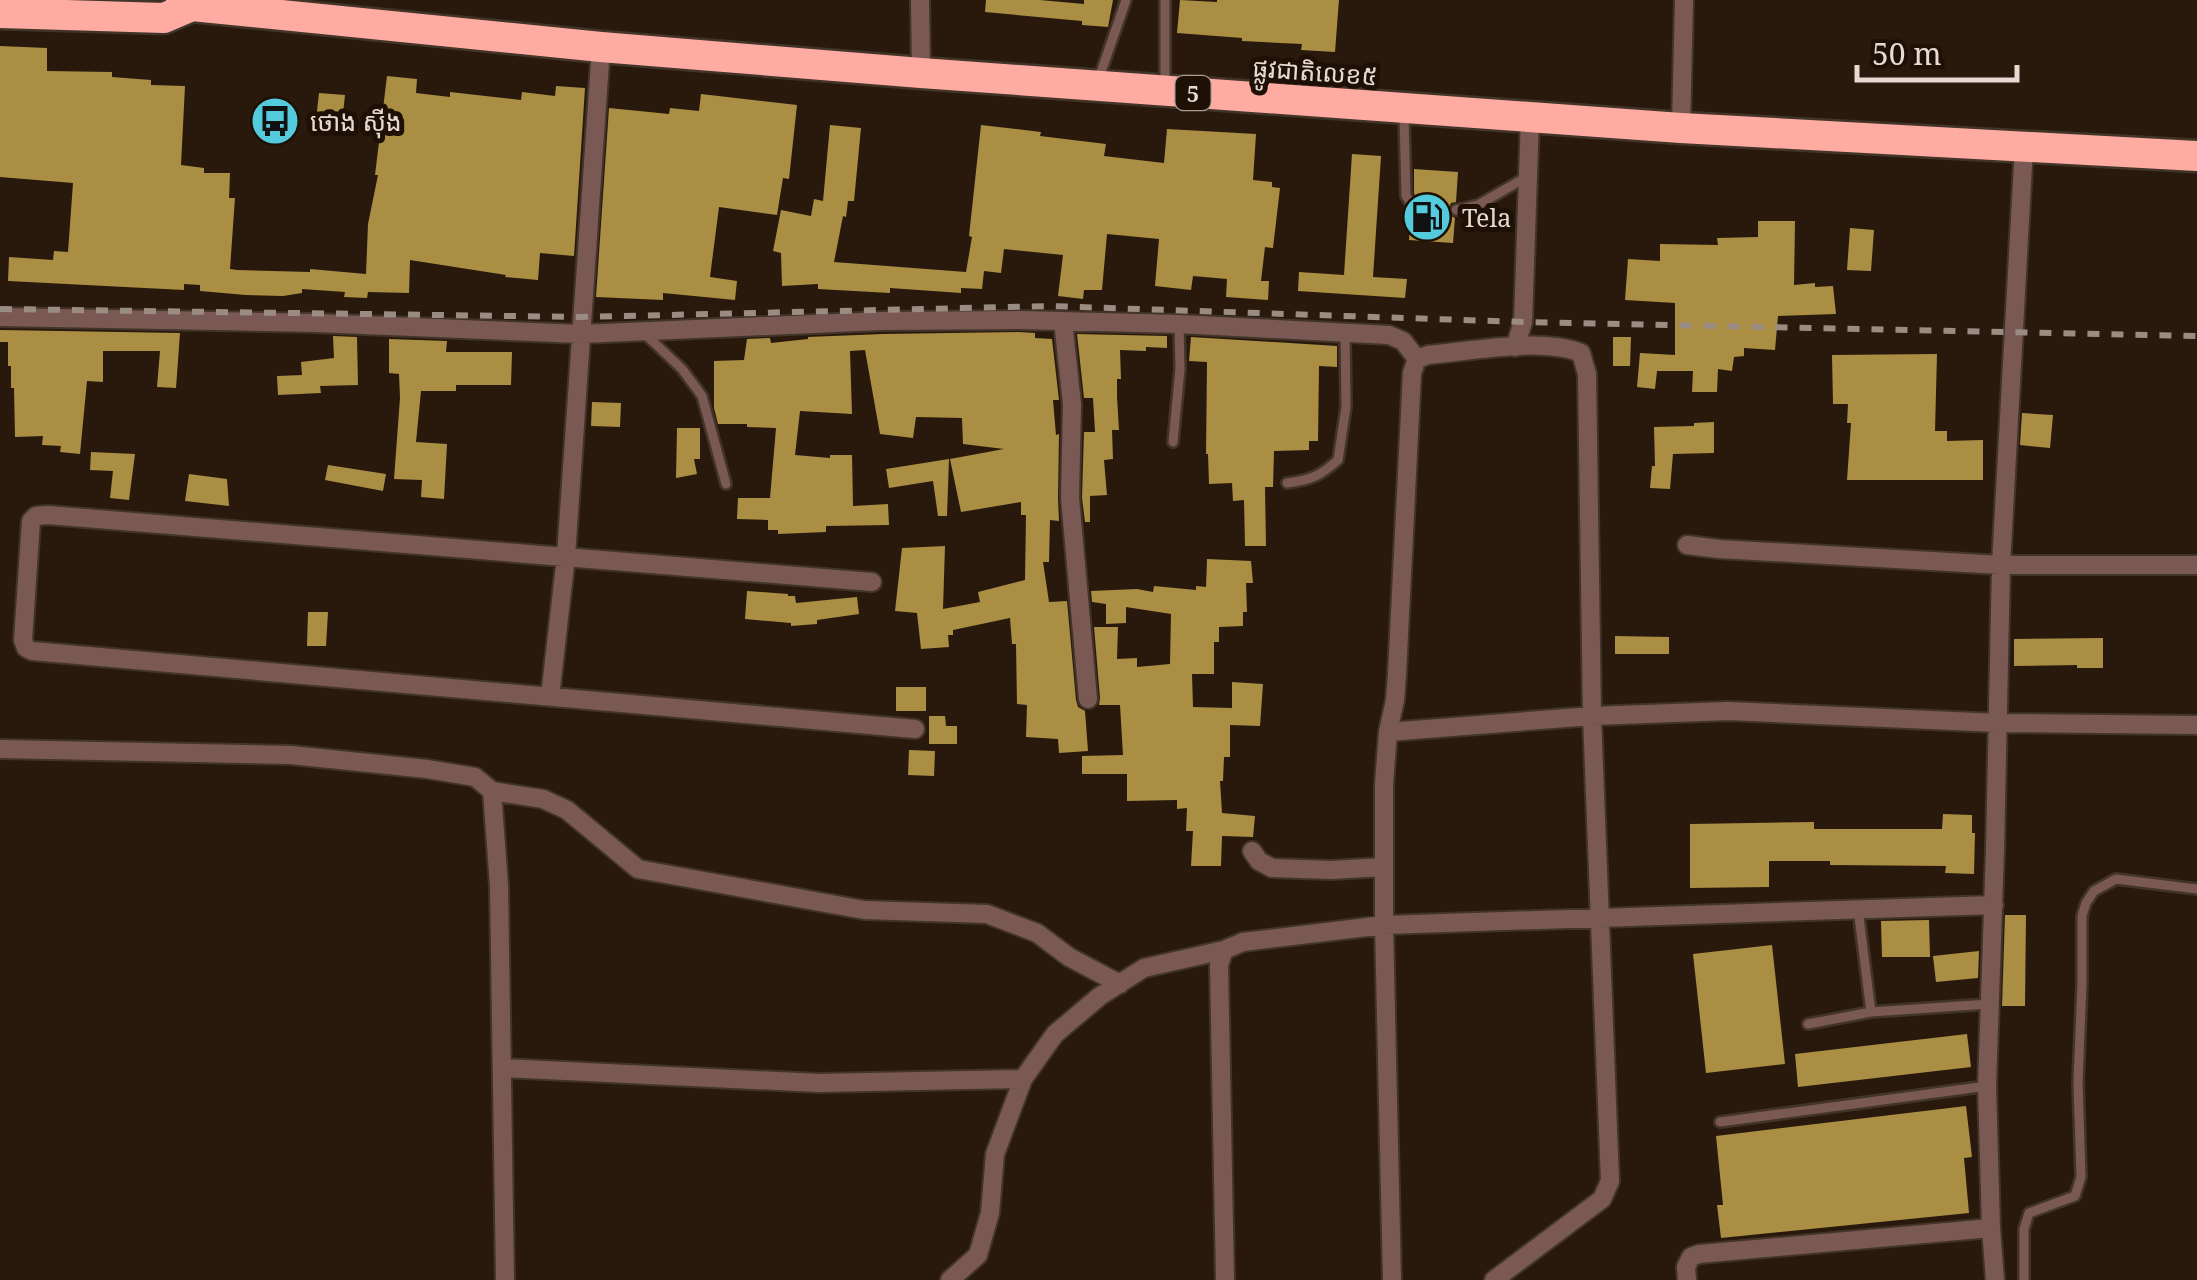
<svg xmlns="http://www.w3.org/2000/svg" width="2197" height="1280" font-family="'Noto Serif','Noto Sans Khmer',serif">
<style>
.building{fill:#aa8e44}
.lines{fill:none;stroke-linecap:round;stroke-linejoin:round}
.lane-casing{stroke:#433429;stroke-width:14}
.street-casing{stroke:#433429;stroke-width:22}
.highway-casing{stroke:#433429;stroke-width:35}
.lane{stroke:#7a5955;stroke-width:9}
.street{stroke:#7a5955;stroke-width:18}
.highway{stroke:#feaca1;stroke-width:30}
.rail{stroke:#9a8c83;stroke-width:6;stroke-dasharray:12 12;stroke-linecap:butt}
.labels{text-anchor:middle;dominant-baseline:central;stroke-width:10;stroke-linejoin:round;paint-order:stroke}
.shield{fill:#1f1005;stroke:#aa9d94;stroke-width:2.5}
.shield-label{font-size:22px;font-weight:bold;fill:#e6dad2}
.street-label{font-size:25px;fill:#e6dad2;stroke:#1f1005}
.poi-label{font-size:25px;fill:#e6dad2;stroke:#1f1005;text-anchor:start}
</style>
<rect width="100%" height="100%" fill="#29190d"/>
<!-- building -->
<path class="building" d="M986,0h54l44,4v-4h29l-5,27 -26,-2v-4l-97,-9z
M1180,0l37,2v-2h122l-4,52 -34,-2 1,-6 -60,-3v-3l-65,-5z
M0,46l47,2v23l65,1v5l39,3v5l34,1 -4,79 23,3v5h26l-1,25h6l-5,71 7,1 73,2v-3l56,5 2,-50 10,-49h-3l12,-99 30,3 -1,14 34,4v-5l71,8 1,-8 33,4 1,-10 29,2 -11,168 -34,-3 -2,27 -33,-3 1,-2 -96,-15 -1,33 -41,-1 -1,6 -23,-1 1,-5 -43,-3v4l-19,3 -37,-1 -46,-4v-6l-16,-1v6l-176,-9 1,-24 44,3 1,-9 14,1 5,-69 -73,-6z
M319,93l26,2 -3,28 -26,-3z
M701,94l96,11 -8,74 -6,-1 -6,37 -58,-8 -9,70 27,4 -2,19 -72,-7v7l-67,-3 13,-189 60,6 1,-6 29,3z
M830,125l31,3 -7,73h-6l-2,16 -3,-1 -9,46 132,10 6,-35 -3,-1 12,-111 60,7 -1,4 66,8 -2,12 60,7 3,-34 89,5 -3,46 19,2v5l8,1 -7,60 -8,-1 -4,34h8l-1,19 -42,-3 1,-18 -34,-3 -2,14 -36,-4 4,-47 -52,-5 -5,56h-18l-1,9 -25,-3 5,-41 -59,-6 -3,24 -17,-2 -2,18 -21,-1v5l-71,-5v5l-72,-4v-5l-36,2 -1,-33 -8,-2 8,-41 30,6 3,-17 9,2z
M1352,154l29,2 -8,121 34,2 -2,19 -107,-7 1,-19 45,3z
M1414,169l44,3 -2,30 -5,1 -3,6 1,6 6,3 -2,25 -44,-3 2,-27 6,-2 3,-6 -6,-12z
M1758,221h37l-1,64 21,-2v4l18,-1 3,28 -58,2 -3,34 -31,-2v8l-10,1 -2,14 -14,-2 -1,23h-25l1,-21h-36l-2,18 -18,-2 3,-34 35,2v-52l-50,-3 3,-41 32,2v-17l58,1 -1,-7 41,-1z
M1850,228l24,2 -3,41 -24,-1z
M0,330l180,3 -4,55 -19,-1 3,-36h-57v31l-16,-1 -7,73 -20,-2 1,-6 -19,-1 1,-9 -28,1 -1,-49h-3v-22h-3v-24h-8z
M1019,332l16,1v5l17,1 7,61h-6l3,35 3,-1 -1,64 1,23 -9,-1 -1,42h-6l6,40 18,-1 9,99 2,7 7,4 3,40 -29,2 -1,-14 -32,-2 1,-32 -10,-1 -1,-60h-4l-2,-26 -57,12v5h-5l1,12 -28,2 -4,-36 -22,-2 7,-63 43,-2 -2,63 37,-7 -2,-10 47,-12 1,-65h-5v-13l-60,10 -11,-53 54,-10 -41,-5 -1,-26 -46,-1 -3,21 -33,-4 -15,-84 -15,1 2,63 -52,-3 -5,44 35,3v-3h22l1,51 35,-2 1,21 -63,1v6l-48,2v-4h-10v-10l-31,-1 1,-21h32l6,-70 -29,-1v-3h-29l-4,-16v-47l30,-1 3,-21 23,-1 1,5 37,-4v-2l74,-3z
M1077,334l90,2v12l-21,-1v4l-26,-1 1,29h-4v18l2,33h-7l1,29 -9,1 3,35 -17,1v26h-5l-3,-24 2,-66h11l-2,-34h-9z
M333,336l24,1 1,48 -38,1 1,7 -43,2 -1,-19 25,-1 -1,-13 33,-4z
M1191,337l146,9v21l-18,-1 -1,75h-9v9l-35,1 -1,36h-8l1,59h-21l-1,-46 -11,1 -1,-18 -23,1 -1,-30h-2l1,-92 -18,-1z
M1613,337h18l-1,29h-17z
M389,339l58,2 -1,11h66l-1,33h-55v6h-35l-5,51 31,2 -3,55 -23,-2 1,-17 -28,-1 6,-81 -1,-24 -10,-1z
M1937,354l-2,77h12v10l36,-1v40h-136l4,-57h-4l1,-19h-15l-1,-49z
M592,402l29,1 -1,24 -29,-1z
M2022,413l31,2 -3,33 -30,-3z
M1714,422v31l-41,1 -3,35 -20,-1 2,-22h3l-1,-39 40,-1v-3z
M677,428h23v31h-6l3,15 -21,4z
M91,452l44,2 -6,46 -19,-2 3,-27 -23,-1z
M949,459l-2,57h-9l-5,-35 -44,7 -3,-19z
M328,465l58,9 -3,17 -58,-11z
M189,474l38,5 2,27 -44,-5z
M1207,559l44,2 2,22h-7l1,29h-4v14l-24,1v15h-5v32h-22l1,33 39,1v-26l31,2 -3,42 -30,-1v32h-6l-1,24h-3l2,32 33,3 -2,21 -31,-1 -1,30h-30l2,-35h-7l1,-23 -10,1v-9l-50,1v-27h-45v-18l41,-1 -3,-50h-21l1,-7 -6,-71h24l-1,32 20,-1v9l33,-3 1,-50 -45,-7v16l-20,1v-20l-14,-2 -1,-11 46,-2 16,3 1,-6 42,4v-4l10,1z
M747,591l41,3v2h7l1,7 61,-6 2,17 -42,6v4l-26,2v-3l-46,-4z
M308,612h20l-2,34h-19z
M1615,636l54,1v17h-54z
M2103,638v30h-26v-3l-63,1v-27z
M896,687h30v24h-30z
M929,716h16l1,10h11v18h-28z
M909,750l26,1 -1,25 -26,-1z
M1943,814l29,1v18h3l-1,41 -29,-1 1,-7 -116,-1v-4h-61v26l-79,1v-64l124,-2v7h128z
M2005,915h21l-1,91h-23z
M1929,920l1,37h-48l-1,-36z
M1772,945l13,119 -79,9 -13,-119z
M1979,951l-1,27 -42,4 -3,-26z
M1967,1034l4,33 -173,20 -3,-33z
M1966,1106l6,51 -8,1 5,55 -248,25 -4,-33h6l-7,-69z"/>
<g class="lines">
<!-- lane casing -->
<g class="lane-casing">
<path id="lane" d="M1099,78l27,-78
M1165,87v-87
M1404,116l2,80 6,9
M1456,210l22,-5 47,-27
M645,334l37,35 20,27 24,88
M1173,442l7,-73 -1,-45
M1287,483c24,-3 33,-7 51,-23l8,-53 -1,-75
M1858,909l13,103
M1808,1024l63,-12 118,-8
M1720,1122l267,-36
M2024,1280v-51l5,-16 46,-17 6,-19 -3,-95 4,-99v-67l4,-13 8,-12 22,-12 81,10"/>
</g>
<!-- street casing -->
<g class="street-casing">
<path id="street" d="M920,0l1,73
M1681,128l3,-128
M0,317l316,6 265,11 301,-13 137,-1 160,4 210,11 14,6 14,18
M1063,321l9,83 -2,94 18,201
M1515,347l8,-25 7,-205
M1417,359l11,-4c43,-4 114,-18 153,-2l6,21 5,342 18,465 -8,18 -108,81
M1687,545l32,4 282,16h196
M872,582l-824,-67 -12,1 -5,5 -8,119 3,8 6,3 883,78
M550,697l16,-141 35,-509
M1388,732l204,-16 136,-5 270,12 199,2
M0,749l291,6 136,14 48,8 17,14 7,95 6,394
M492,791l51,8 24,11 71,59 226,41 123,4 50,19 32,24 51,27
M1252,851l7,10 13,7 59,2 53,-3
M502,1068l317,15 204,-4
M950,1280l28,-25 12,-42 5,-59 28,-75 32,-45 45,-38 44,-28 80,-18
M1225,1280l-6,-315 5,-15 19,-8 141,-17 610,-20
M1392,1280l-8,-355v-141l4,-52 7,-32 2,-26 15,-301 5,-14
M1687,1280l-1,-13 5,-10 8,-3 292,-26
M1995,1280l-4,-52 -4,-142 8,-236 6,-285 23,-419"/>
</g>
<!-- highway casing -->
<g class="highway-casing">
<path id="highway" d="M181,0l11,6 409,41 320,26 760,55 516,28
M0,13l164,5 28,-12"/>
</g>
<!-- lane -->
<use href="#lane" class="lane"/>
<!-- street -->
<use href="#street" class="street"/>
<!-- highway -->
<use href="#highway" class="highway"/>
<!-- rail -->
<path class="rail" d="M0,309l582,8 468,-11 473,16 674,14"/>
</g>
<!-- icons -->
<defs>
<g id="bus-disc" transform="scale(2.5)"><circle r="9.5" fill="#54cadd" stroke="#1f1005"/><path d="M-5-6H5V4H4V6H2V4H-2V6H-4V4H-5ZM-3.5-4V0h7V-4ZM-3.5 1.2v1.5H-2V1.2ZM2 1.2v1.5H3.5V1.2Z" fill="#111"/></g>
<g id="fuel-disc" transform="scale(2.5)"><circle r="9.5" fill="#54cadd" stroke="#1f1005"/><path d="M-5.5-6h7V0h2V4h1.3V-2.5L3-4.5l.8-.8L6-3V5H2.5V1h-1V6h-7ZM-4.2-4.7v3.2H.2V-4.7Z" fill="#111"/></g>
</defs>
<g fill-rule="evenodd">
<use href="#bus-disc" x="275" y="121"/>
<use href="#fuel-disc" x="1427" y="217"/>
</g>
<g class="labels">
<!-- shield labels -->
<rect class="shield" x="1175.5" y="76" width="35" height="34" rx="8"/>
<g class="shield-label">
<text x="1193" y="93">5</text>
</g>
<!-- street labels -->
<g class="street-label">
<text transform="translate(1315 71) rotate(4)">ផ្លូវជាតិលេខ៥</text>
</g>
<!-- poi labels -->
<g class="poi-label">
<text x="310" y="121">ថោង ស៊ីង</text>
<text x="1462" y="217">Tela</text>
</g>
</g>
<!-- scale -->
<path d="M1857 65v15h160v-15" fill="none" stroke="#e6dad2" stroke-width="5"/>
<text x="1872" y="65" font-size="30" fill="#e6dad2" stroke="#1f1005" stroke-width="8" paint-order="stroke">50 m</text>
</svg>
